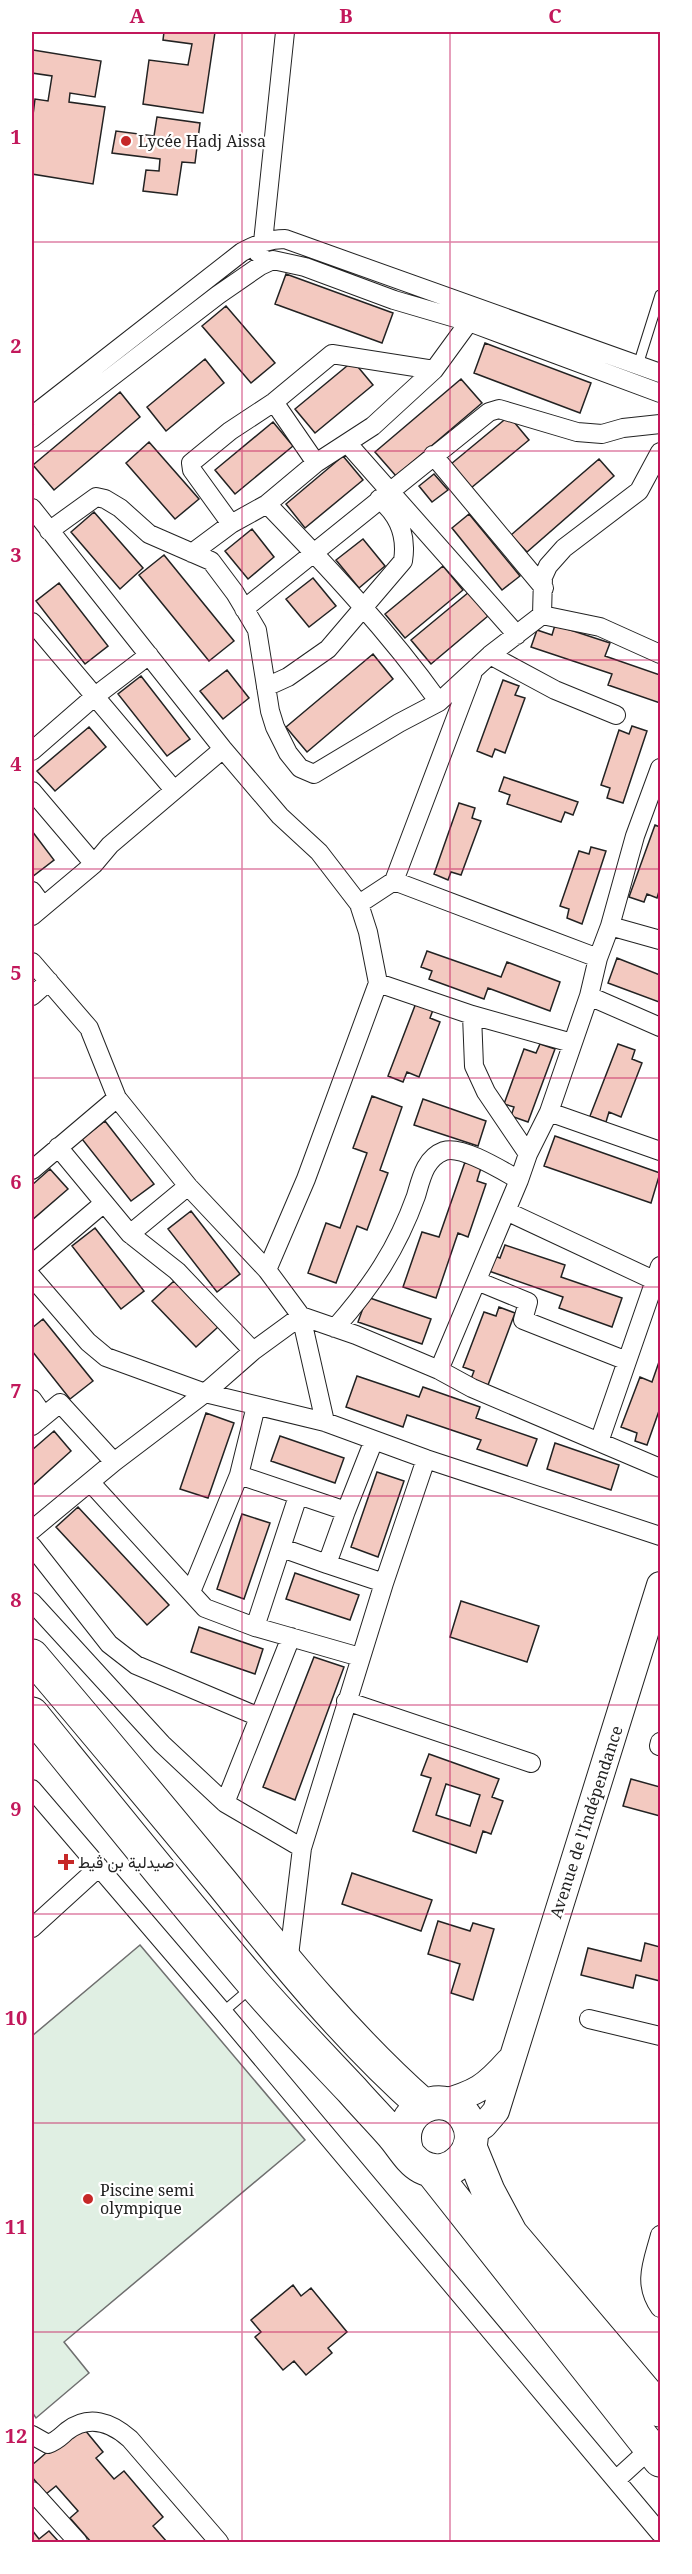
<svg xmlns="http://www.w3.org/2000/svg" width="692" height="2574" font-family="'Noto Serif',Vazirmatn,serif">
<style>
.green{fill:#e0efe3;stroke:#6f6f6f;stroke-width:1.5}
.building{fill:#f3c9c0;stroke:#222;stroke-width:1.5;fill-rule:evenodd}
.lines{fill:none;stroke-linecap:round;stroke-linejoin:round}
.lane-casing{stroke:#222;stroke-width:11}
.street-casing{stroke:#222;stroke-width:20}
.secondary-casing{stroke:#222;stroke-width:28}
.highway-casing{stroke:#222;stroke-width:35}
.lane{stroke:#fff;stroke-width:9}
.street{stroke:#fff;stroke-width:18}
.secondary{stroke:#fff;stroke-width:26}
.highway{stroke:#fff;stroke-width:33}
.grid{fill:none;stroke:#c2185b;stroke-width:1.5;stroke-opacity:0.55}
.poi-dot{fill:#c62828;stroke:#fff;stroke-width:2}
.labels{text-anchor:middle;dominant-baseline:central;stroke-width:4.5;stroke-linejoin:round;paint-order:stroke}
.poi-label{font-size:16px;fill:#222;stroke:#fff;text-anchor:start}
.street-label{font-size:16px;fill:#222;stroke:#fff}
.neatline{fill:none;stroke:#c2185b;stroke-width:2}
.grid-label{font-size:20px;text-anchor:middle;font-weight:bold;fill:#c2185b}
</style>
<rect width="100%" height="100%" fill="#fff"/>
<!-- green -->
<path class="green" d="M140,1945l165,195 -241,202 25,31 -53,45 -4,-6v-376z"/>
<!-- building -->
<path class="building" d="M164,32h51l-12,81 -60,-9 6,-44 39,5 4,-21 -29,-4z
M33,50l68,11 -6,36 -25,-4 -1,9 36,5 -12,77 -61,-10v-51l3,-24 13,2 4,-25 -20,-3z
M157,117l43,6 -5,40 -13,-1 -5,33 -34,-4 3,-21 13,1 1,-12 -48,-6 4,-22 38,5z
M286,274l107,39 -11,30 -107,-39z
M226,306l49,57 -24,20 -49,-57z
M485,343l106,40 -11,30 -106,-40z
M205,359l19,24 -58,48 -19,-24z
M353,361l20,24 -58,48 -20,-24z
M461,379l21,24 -86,73 -21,-24z
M120,392l20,25 -86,73 -21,-25z
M509,416l20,24 -58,48 -20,-24z
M273,422l20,24 -58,48 -20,-24z
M149,442l50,57 -24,20 -49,-56z
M343,456l20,24 -58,48 -19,-24z
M599,459l15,17 -87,76 -16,-17z
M434,474l14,16 -16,12 -13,-16z
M94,512l49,56 -23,21 -49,-57z
M469,514l51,62 -18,14 -50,-62z
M252,529l22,28 -26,22 -23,-28z
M363,539l22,27 -26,22 -23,-28z
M164,555l70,86 -25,20 -70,-86z
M443,566l20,24 -58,48 -20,-24z
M313,578l23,28 -27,21 -23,-28z
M59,583l49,63 -23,18 -49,-63z
M469,592l19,24 -57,48 -20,-24z
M555,625l55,18 -5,13 55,19v28l-52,-18 4,-11 -81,-27 6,-17 15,5z
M373,654l20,25 -86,73 -21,-25z
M227,670l22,28 -26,21 -23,-28z
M141,676l49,63 -23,17 -49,-62z
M503,680l16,6 -4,9 10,3 -20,55 -10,-4 -3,8 -15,-6z
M632,726l15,5 -24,72 -16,-5 3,-10 -9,-3 18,-55 10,4z
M89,727l17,20 -51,44 -18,-20z
M504,777l74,25 -5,13 -8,-3 -4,10 -54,-18 3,-9 -11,-4z
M459,803l16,5 -3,10 9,3 -20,54 -10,-3 -3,8 -14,-6z
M655,825l5,2v61l-3,10 -10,-4 -3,8 -15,-5z
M32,831l22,29 -22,17z
M591,847l15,4 -24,73 -15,-6 2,-9 -9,-3 19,-55 10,3z
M427,951l74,26 6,-15 53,20 -10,29 -62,-23 -4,11 -55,-20 3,-8 -11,-4z
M617,958l43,17 -1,27 -51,-19z
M416,1003l17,7 -3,8 10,4 -21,55 -12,-5 -4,10 -15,-6z
M540,1044l15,5 -27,73 -17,-6 3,-9 -10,-3 20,-55 12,4z
M618,1044l17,6 -3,9 10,4 -21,54 -12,-5 -3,10 -16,-6z
M372,1096l30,11 -22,63 8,3 -21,57 -10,-4 -21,57 -28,-10 18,-50 14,5 27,-75 -14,-5z
M423,1099l63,22 -8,25 -64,-21z
M105,1121l49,63 -23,17 -49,-62z
M555,1136l105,37 -9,30 -107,-37z
M465,1162l16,6 -4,13 9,3 -18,53 -10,-4 -22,65 -33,-11 19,-55 17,5z
M50,1169l18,20 -36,31v-35z
M191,1211l49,63 -23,18 -49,-63z
M95,1228l49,63 -23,18 -49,-63z
M505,1245l60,20 -4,12 61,21 -10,29 -53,-19 4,-11 -77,-27 6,-15 8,3z
M174,1281l44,46 -22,20 -44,-46z
M367,1297l64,22 -9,25 -64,-22z
M499,1307l16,6 -27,72 -17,-6 3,-8 -11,-4 21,-55 12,4z
M43,1319l50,62 -23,18 -38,-48v-23z
M660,1359v49l-13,37 -12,-4 2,-8 -16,-6 19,-50 12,5z
M357,1376l62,21 4,-10 57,20 -4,11 61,21 -10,27 -50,-17 4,-9 -74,-25 -4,12 -57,-20z
M206,1413l28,10 -26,75 -28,-9z
M54,1431l17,20 -39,35v-36z
M280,1436l64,22 -9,25 -64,-22z
M555,1443l64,22 -8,25 -64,-21z
M377,1472l27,9 -26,76 -27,-10z
M78,1507l91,98 -22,20 -91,-98z
M242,1514l28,9 -26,76 -27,-10z
M295,1573l64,22 -9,25 -64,-21z
M461,1601l78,25 -12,36 -77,-25z
M199,1627l64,22 -8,25 -64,-22z
M314,1657l30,10 -49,133 -32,-13z
M429,1754l70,25 -7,18 11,4 -12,33 -8,-3 -7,22 -63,-22 18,-53 -10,-3zM446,1784l34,11 -10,31 -34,-11z
M631,1779l29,8v29l-37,-10z
M352,1873l80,27 -11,31 -79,-27z
M438,1921l32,10 3,-8 21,6 -21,71 -22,-7 9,-29 -32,-10z
M645,1943l15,4v34l-24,-6 -3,13 -52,-13 7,-27 53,13z
M293,2285l8,11 10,-8 36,44 -19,16 4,5 -26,22 -12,-14 -11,9 -28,-33 6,-5 -10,-12z
M80,2424l23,28 -7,6 18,21 10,-8 39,46 -10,9 14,16h-76l-21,-24 8,-7 -22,-25 -10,8 -14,-17v-12z
M32,2530l7,9 10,-8 10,11h-27z"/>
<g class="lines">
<!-- lane casing -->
<g class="lane-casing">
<path id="lane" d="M638,365l22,-70
M223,2012l28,-24"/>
</g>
<!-- street casing -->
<g class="street-casing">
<path id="street" d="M258,253l5,-11 22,-210
M274,402l42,61
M32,416l210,-164c15,-8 27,-13 43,-13l375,134
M32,438l186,-143 42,-29 13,-6 32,7 89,33 75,22 191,71
M348,444l169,191
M433,455l111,133
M267,504c61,63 121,127 172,198
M32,508l191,241 57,67 39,36 40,52 9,28 10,51 -72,196 -39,91
M231,524l-39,-54 -1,-7 39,-32 44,-29 58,-48 102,16
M49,531l47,-34 9,2 15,9 29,26 62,27 24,32 22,37 13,81 5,16 13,26 12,15 14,6 85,-51 40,-21 51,-47 52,-40 1,-38 5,-11 16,-18 75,-57 21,-39
M192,553l39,-29 36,-20 49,-41 57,-37 61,-56 35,-48
M244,609l245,-197 10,-3 78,23 25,2 21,-6 37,-4
M542,615l58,12 60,27
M32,622l142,168
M490,655l65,35 61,25
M266,687l22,-10 40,-28 75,-88c4,-25 -4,-46 -24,-62
M32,751l62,-54 55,-42
M32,791l62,73
M394,881l204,77
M32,891l11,15
M359,904l35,-23 78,-206
M32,916l62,-52 16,-19 113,-96
M610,926l50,14
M32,962l57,66 28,70 71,88 79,84 34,46 24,106
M378,983l94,32 100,28
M32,996l17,-15
M589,996l71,31
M472,1015l2,51 12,26 42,62
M549,1112l111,39
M58,1147l72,87 47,37 76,80
M32,1170l85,-72
M506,1211l154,72
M130,1234l58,-48
M32,1264l72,-61
M32,1277l56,65 18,15 99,36 120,29 101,37 234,77
M477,1281l51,21 -5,18 104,41
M335,1328c37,-42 62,-79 81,-132 5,-17 9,-38 28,-45 18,-6 59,20 75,29
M439,1370l80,-190 9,-26 21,-42 40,-116 9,-38 12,-32 25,-90 25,-68
M32,1399l12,17
M32,1426l28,-23 54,59
M599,1442l61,-176
M239,1475l107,36 -19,53 57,19
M91,1483l114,125 50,19 105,30
M346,1511l28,-71
M32,1530l82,-68 91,-69 48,-42 48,-35 55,19 83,35 33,18 188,80
M32,1546l77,98 27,21 123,52
M282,1548l45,16
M191,1592l48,-117 17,-69
M32,1602l130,142 63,59
M255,1627l43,-131
M291,1637l-66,166 77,45
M346,1701l185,62
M659,1746l1,-4
M32,1789l191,223 437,521
M32,1928l67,-61
M288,1964l14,-116 82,-265 42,-124
M589,2019l71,17
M660,2235c-7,27 -18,48 0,73
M32,2435l16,9c9,-3 12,-7 19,-13 22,-17 44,-9 63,8l89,103
M616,2480l34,-31
M32,2491l46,51"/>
</g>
<!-- secondary casing -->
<g class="secondary-casing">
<path id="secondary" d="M442,2103c34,-10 43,-15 67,-42
M471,2134l13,-9 12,-14 164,-526"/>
</g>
<!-- highway casing -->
<g class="highway-casing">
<path id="highway" d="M32,1656c64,75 127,151 190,227 63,78 126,156 202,223
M32,1714c73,90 146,181 222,270 31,36 65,71 98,106 13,15 27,29 40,44 9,10 18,27 30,33 29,15 61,-18 45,-47 -20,-36 -75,-11 -60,32
M470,2147l18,44 23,43 149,176
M431,2170l229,290"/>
</g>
<!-- lane -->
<use href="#lane" class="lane"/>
<!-- street -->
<use href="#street" class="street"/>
<!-- secondary -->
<use href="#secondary" class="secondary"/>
<!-- highway -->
<use href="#highway" class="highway"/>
</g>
<!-- grid -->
<path class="grid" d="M242,32v2510M450,32v2510M32,242h628M32,451h628M32,660h628M32,869h628M32,1078h628M32,1287h628M32,1496h628M32,1705h628M32,1914h628M32,2123h628M32,2332h628"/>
<!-- markers -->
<g class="poi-dot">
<circle cx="126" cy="141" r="6"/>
<path d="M63 1853h6v6h6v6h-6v6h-6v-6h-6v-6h6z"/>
<circle cx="88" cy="2199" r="6"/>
</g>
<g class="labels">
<!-- poi labels -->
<g class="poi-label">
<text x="138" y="141">Lycée Hadj Aissa</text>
<text x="78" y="1862">صيدلية بن ڤيط</text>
<text x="100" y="2190">Piscine semi<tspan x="100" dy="18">olympique</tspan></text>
</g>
<!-- street labels -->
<g class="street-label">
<text transform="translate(586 1822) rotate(-72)">Avenue de l'Indépendance</text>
</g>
</g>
<!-- border -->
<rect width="692" height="2574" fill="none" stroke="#ffffff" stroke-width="66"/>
<rect x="33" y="33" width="626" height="2508" class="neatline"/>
<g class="grid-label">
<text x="137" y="23">A</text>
<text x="346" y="23">B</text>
<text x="555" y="23">C</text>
<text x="16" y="144">1</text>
<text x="16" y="353">2</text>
<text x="16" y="562">3</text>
<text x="16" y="771">4</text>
<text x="16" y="980">5</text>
<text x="16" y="1189">6</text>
<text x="16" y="1398">7</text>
<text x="16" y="1607">8</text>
<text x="16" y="1816">9</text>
<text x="16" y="2025">10</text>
<text x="16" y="2234">11</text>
<text x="16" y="2443">12</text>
</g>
</svg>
